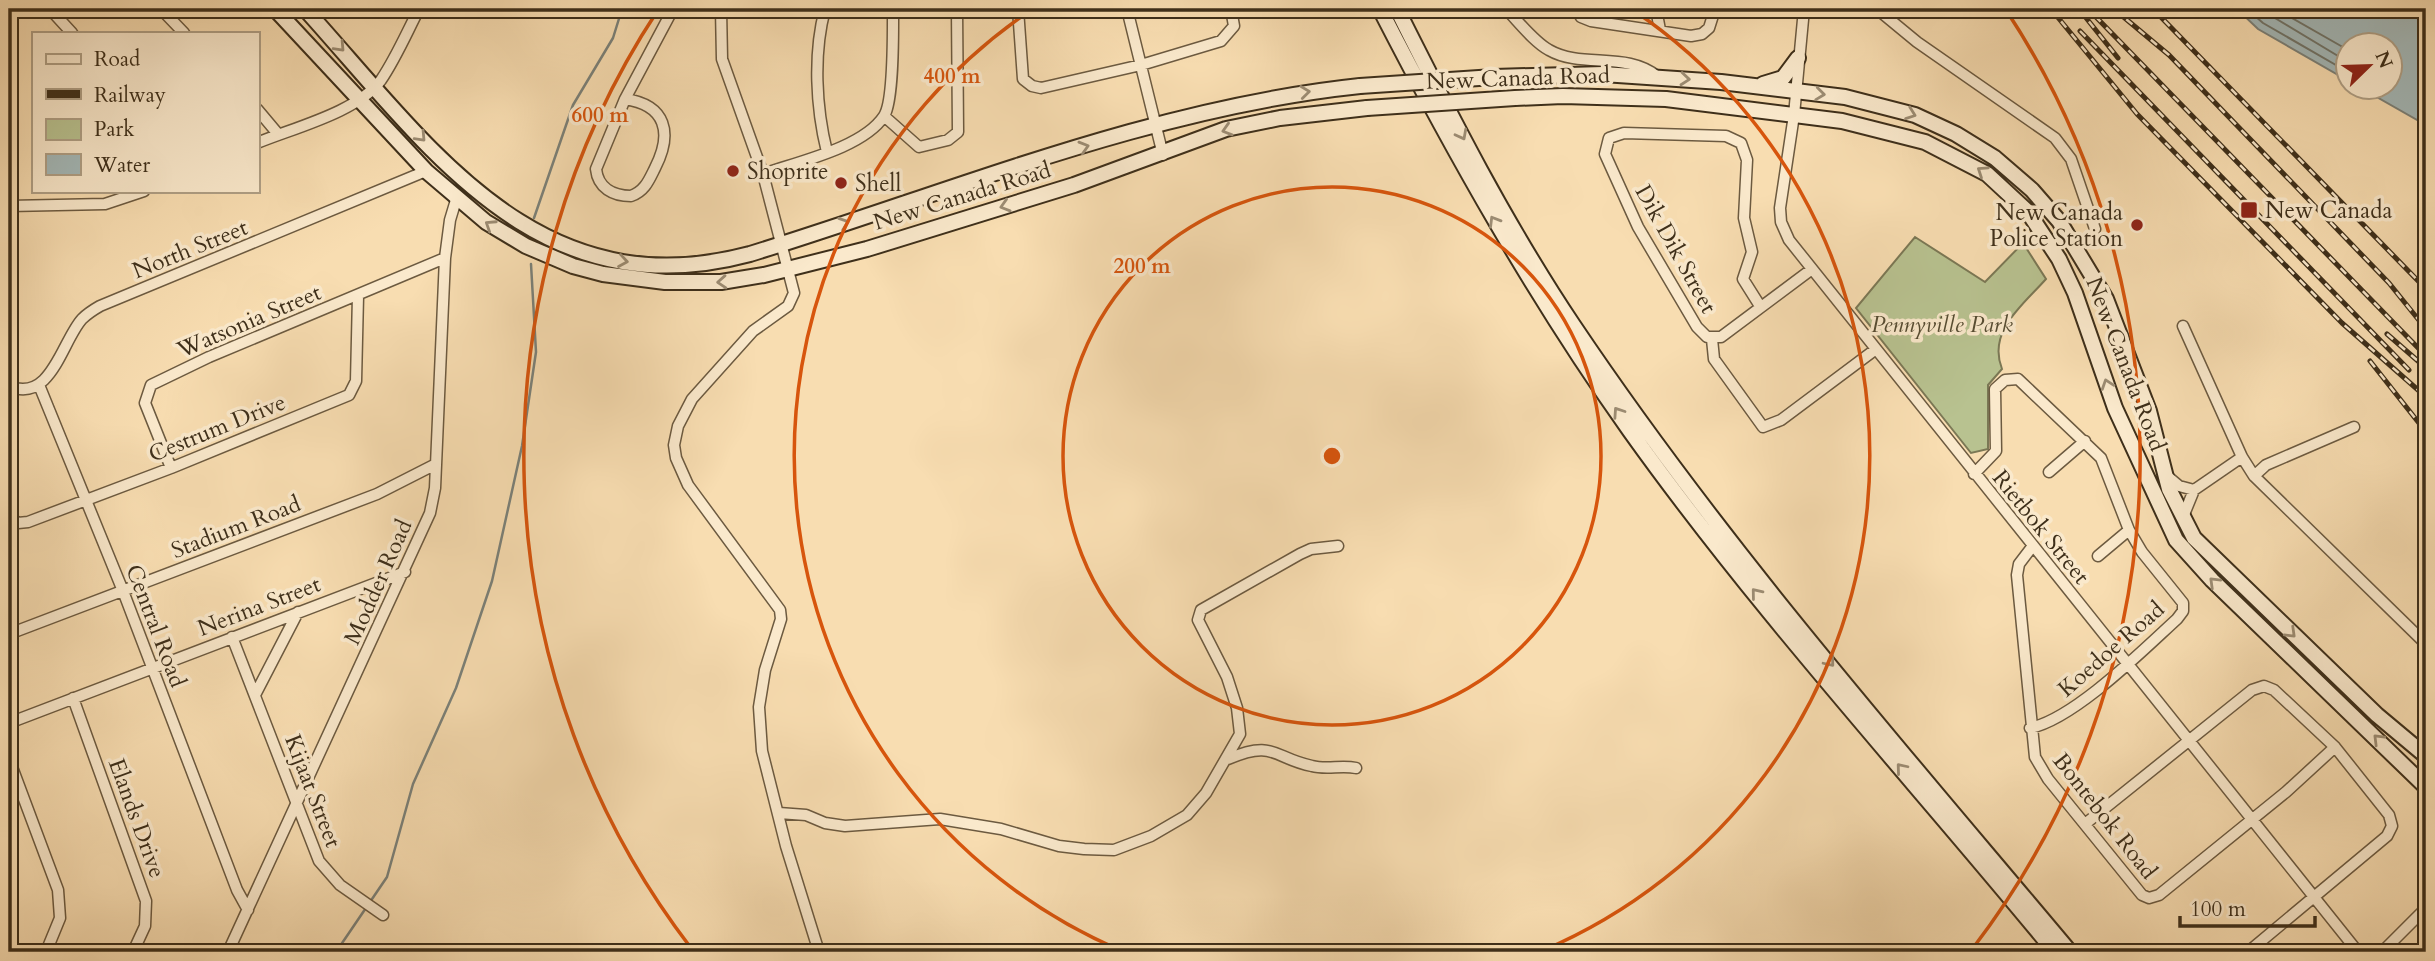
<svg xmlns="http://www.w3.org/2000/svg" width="2435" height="961" font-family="Cardo,serif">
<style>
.green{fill:#b8c290;stroke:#7b7855;stroke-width:2}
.water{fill:#a3b8b8;stroke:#7b8179;stroke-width:2}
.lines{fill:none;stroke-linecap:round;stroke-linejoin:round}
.shore{stroke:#707469;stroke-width:2}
.stream{stroke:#7b8179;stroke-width:2.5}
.minor-casing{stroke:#6c5a40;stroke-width:13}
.secondary-casing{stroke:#3e2f1a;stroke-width:18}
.minor{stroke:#fae9cc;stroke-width:10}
.secondary{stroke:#fae9cc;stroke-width:14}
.rail-casing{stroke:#3e2f1a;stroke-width:5}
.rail{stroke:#fae9cc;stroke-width:2.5;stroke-dasharray:8;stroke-linecap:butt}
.secondary-bridge-casing{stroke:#3e2f1a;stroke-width:18;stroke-linecap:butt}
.secondary-bridge{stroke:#fae9cc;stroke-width:14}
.oneway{stroke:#9c8c73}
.ring{fill:none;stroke:#d7550d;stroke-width:3.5}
.poi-dot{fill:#8f2418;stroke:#fae9cc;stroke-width:2.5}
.labels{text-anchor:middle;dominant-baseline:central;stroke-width:7;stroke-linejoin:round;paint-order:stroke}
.street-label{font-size:23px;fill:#3e2f1a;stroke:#fae9cc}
.poi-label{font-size:23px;fill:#3e2f1a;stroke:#fae9cc;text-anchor:start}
.park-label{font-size:23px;font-style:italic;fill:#564c32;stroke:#fae9cc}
.centre{fill:#d7550d;stroke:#fae9cc;stroke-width:3.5}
.ring-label{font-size:21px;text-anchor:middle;font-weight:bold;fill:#d7550d;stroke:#fae9cc;stroke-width:7;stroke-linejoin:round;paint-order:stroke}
</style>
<rect width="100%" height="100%" fill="#f8ddb1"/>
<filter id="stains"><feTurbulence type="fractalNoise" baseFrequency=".00286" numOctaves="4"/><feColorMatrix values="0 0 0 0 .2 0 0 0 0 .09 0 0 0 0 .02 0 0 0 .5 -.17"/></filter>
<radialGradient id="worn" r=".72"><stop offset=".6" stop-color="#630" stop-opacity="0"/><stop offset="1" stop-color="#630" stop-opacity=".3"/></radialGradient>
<!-- green -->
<path class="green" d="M1915,237l70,45 38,-39 23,36c-23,26 -59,52 -44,90l-14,16v64l-17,4 -115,-145z"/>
<!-- water -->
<path class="water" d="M2237,9h189v116l-65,-37h29v-42h-42l-1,34 -89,-51z"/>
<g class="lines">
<!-- shore -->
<path class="shore" d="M2247,9l16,14 85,49
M2260,9l88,53
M2276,9l72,41"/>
<!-- stream -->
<path class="stream" d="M534,218l39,-113 40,-67 9,-29
M336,952l51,-75 26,-93 43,-96 36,-107 30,-135 14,-94 -5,-88"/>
<!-- minor casing -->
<g class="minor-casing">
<path id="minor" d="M50,9l22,24
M161,9l23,24
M721,9l1,50 41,115 31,119 -6,13 -35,25 -61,68 -14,27 -4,19 2,13 12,27 92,125 1,9 -16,51 -6,37 3,44 24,95 33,106
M825,9c-12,45 -9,99 2,143
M1018,9l5,70 9,7 9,2 100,-23 80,-24 13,-15 -3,-17
M1127,9l36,146
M1506,9c12,12 28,33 43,41 33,19 78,1 109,27
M1576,9l5,8 10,4 100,15 11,-2 7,-6 6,-19
M1656,9l4,21
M1804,9l-10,106 -14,93 1,14 8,18 569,712
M1877,9l40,33 138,96 16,21 24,70
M625,99c41,6 48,34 30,69 -6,12 -10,23 -24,28 -18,0 -33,-8 -35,-27z
M625,99l48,-90
M257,109l21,25
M884,116l35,31 29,-7 10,-8 -1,-123
M257,143c36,-15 101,-31 124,-63 15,-22 26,-48 38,-71
M763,174c34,-12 100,-26 121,-58 10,-15 9,-87 9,-107
M9,206l96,-2 39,-13
M1760,306l-17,-27 9,-27 -8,-34 3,-58 -6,-17 -15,-7 -102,-3 -15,5 -4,16 33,73 59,100 10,10h14l91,-68
M2183,326l59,131 12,19 172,168
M1712,339l2,20 49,68 18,-7 95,-71
M39,385l84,206 114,299 11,20
M9,386c42,18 53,-45 73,-67 5,-5 11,-9 18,-13l326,-135
M171,468l-26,-65 6,-18 58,-28 236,-99
M2049,472l36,-31
M1974,474l22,-23 -1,-62 10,-9 13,-1 83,79 28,72 13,22 41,51v8l-6,8c-35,32 -103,100 -147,109
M2166,475l13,11 15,4
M2254,476l12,-11 88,-38
M9,517l9,6 10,-1 143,-54 178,-73 7,-14 2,-85
M2183,517l11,-27 48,-33
M2032,547l-13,17 -2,11 18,182 13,22 94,116 7,3 10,-3 127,-103 49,-45
M2098,556l31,-26
M9,634l368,-140 59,-30
M232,637l87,224 21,24 43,30
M255,695l43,-83
M73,698l73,203 -1,25 -12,26
M9,723l396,-151
M9,759l49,131 2,28 -14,34
M1228,759c46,-20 45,-1 84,7 14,4 29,-1 44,2
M779,813l27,2 19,8 20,3 95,-7 61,10 58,17 25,3 30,1 37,-14 36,-21 19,-22 34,-59 -3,-26 -10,-31 -29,-57 3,-10 99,-56 11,-5 27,-3
M2085,824l167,-134 12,-4 10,4 61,57 54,68 3,11 -5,10 -139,116
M228,952l202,-439 5,-25 10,-230 5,-38 6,-20
M2382,952l44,-44"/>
</g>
<!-- secondary casing -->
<g class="secondary-casing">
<path id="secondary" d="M275,9l151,162 60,51 40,24 47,20 30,8 62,8h56l43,-7 103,-26 207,-64 152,-56 54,-11 87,-10
M305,9c124,137 232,302 445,245 201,-62 400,-146 610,-168
M1380,9c75,146 155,288 250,422 130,182 283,348 425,521
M1397,9c54,108 109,216 176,316 149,222 326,423 497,627
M1494,77l109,-3 118,8 124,15 70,18 41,19 39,24 37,32 27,31 47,78 43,112 20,78 25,49 183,177 49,41
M1763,84l20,-6 15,-20
M1515,98l48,-2 103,3 176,22 83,21 62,32 41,38 31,47 16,34 40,115 61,132 36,40 214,207"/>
</g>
<!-- minor -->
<use href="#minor" class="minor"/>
<!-- secondary -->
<use href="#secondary" class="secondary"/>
<!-- rail casing -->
<g class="rail-casing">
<path id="rail" d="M2051,9l86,105 205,209 84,74
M2079,9l39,49
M2114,9l55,46 220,228 37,46
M2153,9l273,280
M2095,16l330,339
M2080,31l329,339
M2387,334l39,34
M2370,361l56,71"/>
</g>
<!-- rail -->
<use href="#rail" class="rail"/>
<!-- secondary-bridge casing -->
<g class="secondary-bridge-casing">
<path id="secondary-bridge" d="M1360,86l134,-9
M1367,108l148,-10"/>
</g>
<!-- secondary-bridge -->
<use href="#secondary-bridge" class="secondary-bridge"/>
</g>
<!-- one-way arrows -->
<defs><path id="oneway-chevron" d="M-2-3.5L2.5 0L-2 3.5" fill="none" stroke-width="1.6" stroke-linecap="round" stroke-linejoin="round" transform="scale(1.75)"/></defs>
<g class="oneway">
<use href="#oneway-chevron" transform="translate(340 47) rotate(47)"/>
<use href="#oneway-chevron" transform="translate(1685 79) rotate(5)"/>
<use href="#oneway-chevron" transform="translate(1305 92) rotate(-7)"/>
<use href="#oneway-chevron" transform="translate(1820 94) rotate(7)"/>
<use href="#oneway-chevron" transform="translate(1911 114) rotate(20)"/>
<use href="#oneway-chevron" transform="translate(1227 130) rotate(163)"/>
<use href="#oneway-chevron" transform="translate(1462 135) rotate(62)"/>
<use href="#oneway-chevron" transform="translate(421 137) rotate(47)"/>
<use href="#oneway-chevron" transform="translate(1084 147) rotate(-17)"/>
<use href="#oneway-chevron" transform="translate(1982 171) rotate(-146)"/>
<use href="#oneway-chevron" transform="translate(1005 206) rotate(163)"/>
<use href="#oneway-chevron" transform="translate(1494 221) rotate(-121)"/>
<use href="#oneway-chevron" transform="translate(844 223) rotate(-19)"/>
<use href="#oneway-chevron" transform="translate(490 225) rotate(-147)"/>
<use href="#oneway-chevron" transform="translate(623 261) rotate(9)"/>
<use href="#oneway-chevron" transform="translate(722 282) rotate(176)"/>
<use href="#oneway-chevron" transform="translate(2107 384) rotate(-109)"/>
<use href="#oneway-chevron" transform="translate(1618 412) rotate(-124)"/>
<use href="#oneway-chevron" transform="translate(2214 582) rotate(-136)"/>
<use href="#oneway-chevron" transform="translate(1756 593) rotate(-129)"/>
<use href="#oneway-chevron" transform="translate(2291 633) rotate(44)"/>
<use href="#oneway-chevron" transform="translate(1830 662) rotate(50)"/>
<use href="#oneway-chevron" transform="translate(2378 739) rotate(-135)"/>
<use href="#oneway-chevron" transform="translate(1901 768) rotate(-130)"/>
</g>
<!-- distance rings -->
<g class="ring">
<circle cx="1332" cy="456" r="269"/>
<path d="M1122 951A538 538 0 0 1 1031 10M1633 10A538 538 0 0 1 1542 951"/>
<path d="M691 948A808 808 0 0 1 658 10M2006 10A808 808 0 0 1 1973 948"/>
</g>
<!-- markers -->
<g class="poi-dot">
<circle cx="733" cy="171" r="7"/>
<circle cx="841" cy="183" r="7"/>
<rect x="2240" y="201" width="18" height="18" rx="3.5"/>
<circle cx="2137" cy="225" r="7"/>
</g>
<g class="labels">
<!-- street labels -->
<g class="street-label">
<text transform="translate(1518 78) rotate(-2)">New Canada Road</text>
<text transform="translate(962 196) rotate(-17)">New Canada Road</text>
<text transform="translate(190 249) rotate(-22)">North Street</text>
<text transform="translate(1676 249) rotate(61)">Dik Dik Street</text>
<text transform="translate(249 321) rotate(-23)">Watsonia Street</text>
<text transform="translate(2126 364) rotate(69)">New Canada Road</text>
<text transform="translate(217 428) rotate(-22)">Cestrum Drive</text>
<text transform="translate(236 527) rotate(-21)">Stadium Road</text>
<text transform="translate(2041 527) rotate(51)">Rietbok Street</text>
<text transform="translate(378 582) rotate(-66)">Modder Road</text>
<text transform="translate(259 606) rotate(-21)">Nerina Street</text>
<text transform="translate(156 626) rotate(69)">Central Road</text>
<text transform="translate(2111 649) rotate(-41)">Koedoe Road</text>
<text transform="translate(313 791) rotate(69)">Kijaat Street</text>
<text transform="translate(2105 816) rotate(52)">Bontebok Road</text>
<text transform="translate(137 818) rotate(70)">Elands Drive</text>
</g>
<!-- poi labels -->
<g class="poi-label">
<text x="747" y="171">Shoprite</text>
<text x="855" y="183">Shell</text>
<text x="2265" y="210">New Canada</text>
<text x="2123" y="212" text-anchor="end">New Canada<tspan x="2123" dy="26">Police Station</tspan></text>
</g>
<!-- park labels -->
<g class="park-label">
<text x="1942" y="324">Pennyville Park</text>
</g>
</g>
<circle cx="1332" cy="456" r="10" class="centre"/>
<g class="ring-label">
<text x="952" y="83">400 m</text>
<text x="600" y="122">600 m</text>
<text x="1142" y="273">200 m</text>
</g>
<!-- margin -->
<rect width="2435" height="961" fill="none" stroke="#f8ddb1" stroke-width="35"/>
<rect x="10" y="10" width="2414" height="940" fill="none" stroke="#3e2f1a" stroke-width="3.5"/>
<rect x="18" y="18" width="2400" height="926" fill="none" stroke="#3e2f1a" stroke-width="2"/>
<!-- legend -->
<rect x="32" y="32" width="228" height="161" fill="#fae9cc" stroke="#af9f85" stroke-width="2"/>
<rect x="46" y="54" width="35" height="10" fill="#fae9cc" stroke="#af9f85" stroke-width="2"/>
<text x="94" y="66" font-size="21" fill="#3e2f1a">Road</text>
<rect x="46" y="89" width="35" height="10" fill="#3e2f1a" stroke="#af9f85" stroke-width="2"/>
<text x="94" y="102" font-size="21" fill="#3e2f1a">Railway</text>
<rect x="46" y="119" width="35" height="21" fill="#b8c290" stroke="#af9f85" stroke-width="2"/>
<text x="94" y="136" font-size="21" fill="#3e2f1a">Park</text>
<rect x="46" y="154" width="35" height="21" fill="#a3b8b8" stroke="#af9f85" stroke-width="2"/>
<text x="94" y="172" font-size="21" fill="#3e2f1a">Water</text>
<!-- north arrow -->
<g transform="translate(2369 66) rotate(67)"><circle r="33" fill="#fae9cc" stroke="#af9f85" stroke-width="2"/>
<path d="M0-5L12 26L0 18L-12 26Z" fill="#8f2418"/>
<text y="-10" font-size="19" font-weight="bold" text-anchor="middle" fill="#3e2f1a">N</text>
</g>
<!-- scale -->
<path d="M2180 916v10h135v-10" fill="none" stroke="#3e2f1a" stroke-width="3.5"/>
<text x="2190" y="916" font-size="21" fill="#3e2f1a" stroke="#fae9cc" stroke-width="5" paint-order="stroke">100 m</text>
<rect width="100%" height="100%" filter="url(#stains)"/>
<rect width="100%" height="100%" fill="url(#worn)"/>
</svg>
